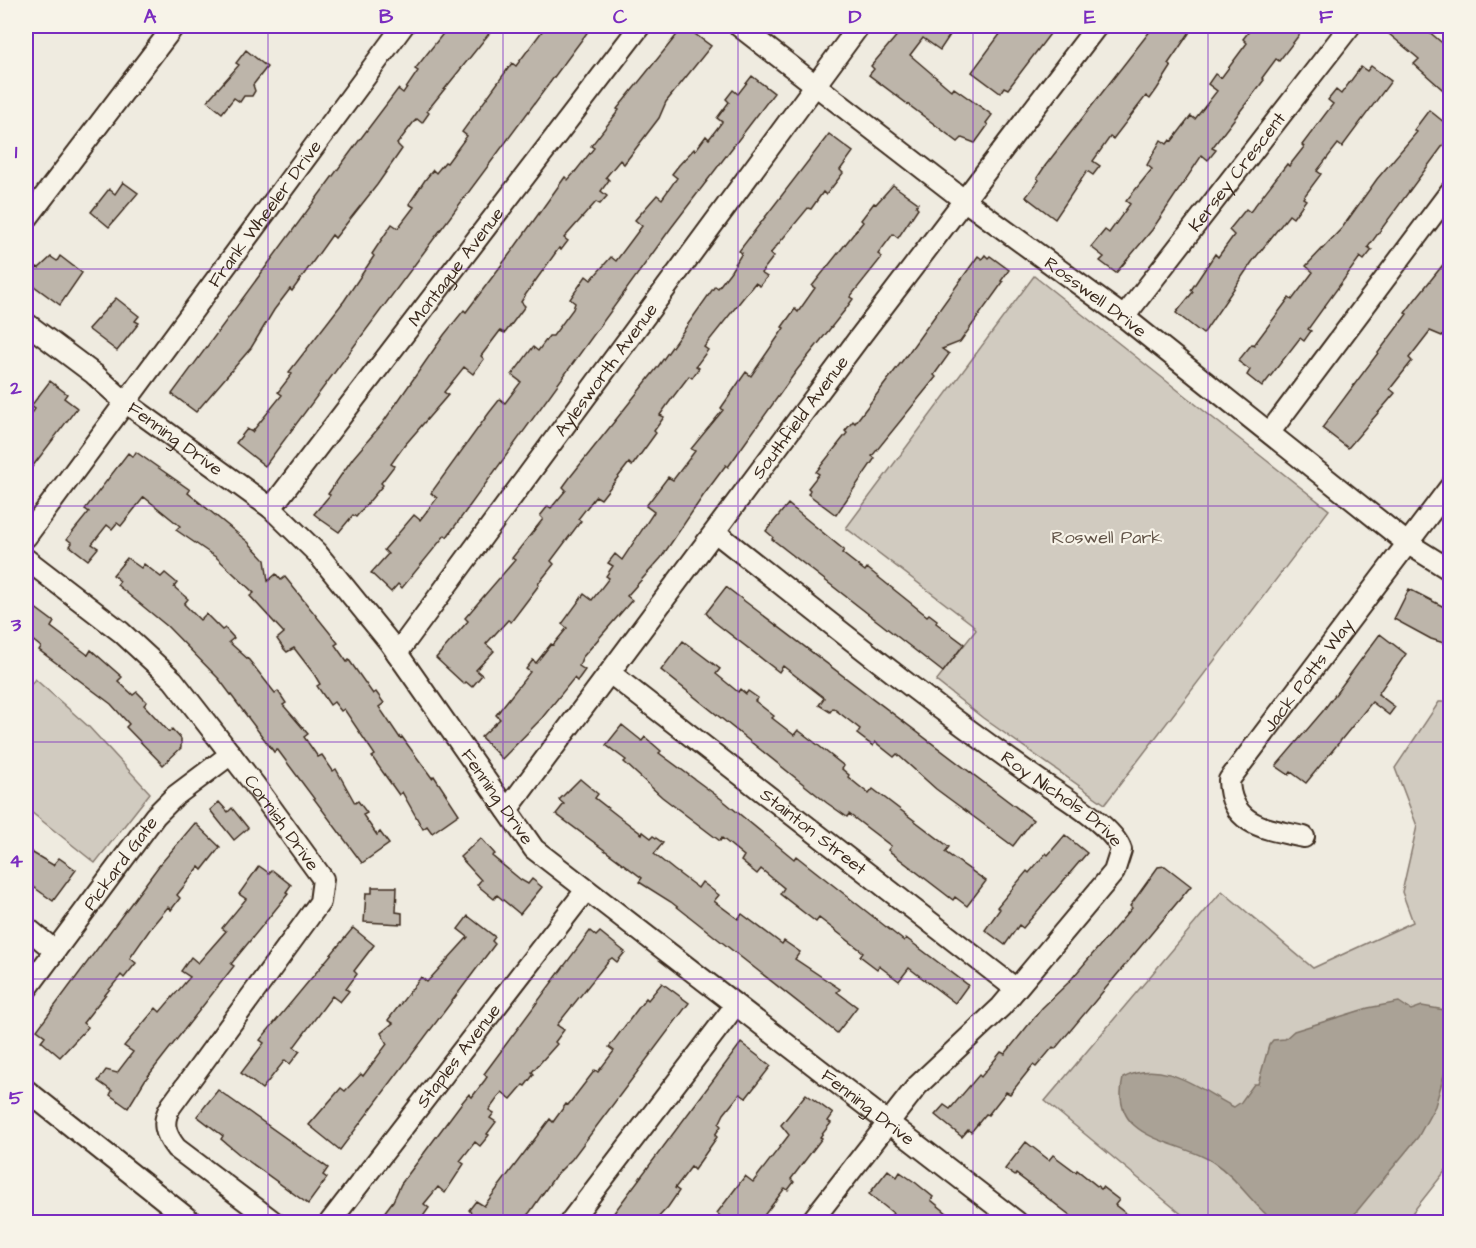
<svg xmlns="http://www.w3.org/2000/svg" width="1476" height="1248" font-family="'Architects Daughter',sans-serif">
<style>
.green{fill:#d1cbc0;stroke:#867a6f;stroke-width:1.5}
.water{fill:#aaa296;stroke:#7e7266;stroke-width:1.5}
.building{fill:#bdb5aa;stroke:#3b2a1e;stroke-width:1.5}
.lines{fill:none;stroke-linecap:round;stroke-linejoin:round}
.minor-casing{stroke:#3b2a1e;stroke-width:24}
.minor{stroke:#f7f3e8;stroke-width:20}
.grid{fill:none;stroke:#7b2cbf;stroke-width:1.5;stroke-opacity:0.55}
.labels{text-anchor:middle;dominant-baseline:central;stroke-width:4.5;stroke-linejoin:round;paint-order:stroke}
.street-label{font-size:18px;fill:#3b2a1e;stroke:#f7f3e8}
.park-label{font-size:18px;fill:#605246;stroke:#f7f3e8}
.neatline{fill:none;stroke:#7b2cbf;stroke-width:2}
.grid-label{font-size:20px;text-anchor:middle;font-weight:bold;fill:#7b2cbf}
</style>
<rect width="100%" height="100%" fill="#efebe0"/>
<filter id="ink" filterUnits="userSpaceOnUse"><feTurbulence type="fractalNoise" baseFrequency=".0167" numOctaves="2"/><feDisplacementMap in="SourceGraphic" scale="12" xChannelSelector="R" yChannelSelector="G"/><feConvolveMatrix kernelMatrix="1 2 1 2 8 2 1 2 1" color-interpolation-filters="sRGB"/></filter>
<g filter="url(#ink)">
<!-- green -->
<path class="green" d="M1034,276l295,234 -224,294 -122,-86 -47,-37 40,-51 -4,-6 -126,-96z
M35,679l54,48 61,66 -55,70 -69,-55v-117z
M1439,702h11v463l-45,57h-214l-146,-121 177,-210 91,77 100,-46 -11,-30 15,-66 -22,-58z"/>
<!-- water -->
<path class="water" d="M1399,1002l12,8 11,-4 28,5v44l-15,51 -17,31 -70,85h-73c-23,-17 -37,-44 -62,-60 -35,-23 -105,-20 -90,-84 41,-21 77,12 111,29l7,-5 13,-18h4l11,-39 4,-5 12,-1 9,-8 74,-23z"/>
<!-- building -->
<path class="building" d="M449,26h37l6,4 -65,81 2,2 -7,10 -5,-4 -4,4 -16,21 5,5 -25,36 -42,53 -3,-3 -40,56 -2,-2 -16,21 -23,38 -55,64 -24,-18 186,-252 40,-53 5,4 15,-22 -3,-2z
M546,26h46l-327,440 -29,-23 11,-14 5,3 30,-37 -4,-3 14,-18 -3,-2 55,-71 30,-45 -2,-2 20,-30 6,4 16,-21 -5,-3 16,-24 8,-10 3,3 9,-11 2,1 20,-27 -5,-4 50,-69 4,3z
M684,26l27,20 -45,56 -7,16 -35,46 -4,-4 -14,17 3,3 -8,11 6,5 -7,8 -4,-2 -32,36 4,3 -7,9 -2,-2 -33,46 -5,8 4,4 -20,27 -5,-2 -19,25 3,3 -11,15 -9,-7 -20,25 4,3 -44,51 -13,18 3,2 -13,17 2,2 -27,32 -3,-2 -14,17 -16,-11 -9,-7 16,-19 -2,-1 25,-36 29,-34 62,-89 20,-25 2,2 46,-61 53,-74 3,3 7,-8 19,-24 -3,-2 28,-36 -2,-1z
M905,26h51l-16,24 -17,-12 -13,17 42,36 2,-3 38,27 -6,8 2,2 -13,18 -13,-5 -4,4 -89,-67 5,-6 -3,-3z
M1006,26h50l-48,63 -4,-2 -4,6 -28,-21z
M1154,26h40l-26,38 3,3 -14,22 -7,10 -4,-3 -33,43 -3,-2 -17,24 7,5 -7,9 -6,-4 -32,48 -29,-22 13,-17 -2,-2 8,-12z
M1253,26h53l-27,35 -3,-2 -14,19 2,2 -52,68 4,2 -8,10 -6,-5 -50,75 -36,43 -16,-12 4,-4 -13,-10 14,-17 4,3 21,-29 -4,-3 26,-32 -5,-4 14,-25 6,4 3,-4 2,1 19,-25 4,3 22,-28 -9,-7 7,-10 6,4 26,-35 -4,-4z
M1397,26h34l-4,4 20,17 -4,5 7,5v39l-36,-32 5,-5 -30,-25z
M246,50l21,17 -14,18 2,6 -3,5h-8l-4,6 -6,-4 -12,15 -15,-12 32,-36 -3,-2z
M1371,66l20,15 -49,66 -4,-3 -21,27 4,3 -18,24 3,2 -13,18 -4,-3 -37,47 -49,72 -27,-21 17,-21 -2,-2 24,-36 3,3 16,-22 -5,-5 17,-21 4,3 37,-48 2,2 15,-19 -2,-2 31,-41 -5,-4 8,-10 5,4 20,-27 6,4z
M752,76l22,17 -103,135 -224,309 -2,-2 -43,53 -4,-4 -7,8 -20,-19 17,-19 -4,-4 30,-35 6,5 17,-22 -6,-5 58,-80 11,-14 5,4 16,-21 -9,-7 21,-28 5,4 11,-15h4l20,-27 2,-6 -5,-4 16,-23 5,4 20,-23 5,4 26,-35 -7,-6 22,-25 5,4 15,-21 -5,-4 7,-9 15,-16 1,2 11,-15 3,3 13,-17 -5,-4 12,-16 -3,-3 7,-9 5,4z
M1429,110l21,17v9l-82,111 4,3 -8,10 -4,-3 -52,72 3,2 -7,10 -4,-3 -38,49 -15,-12 3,-5 -12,-9 14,-17 2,1 35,-47 3,2 21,-28 -7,-6 36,-38 35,-49 40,-47 -3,-2z
M829,134l24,18 -13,18 3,3 -17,22 -3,-3 -12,17 -3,-1 -38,46 4,2 -13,17 6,4 -7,9 -5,-3 -51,64 4,3 -12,16 3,2 -7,10 -3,-2 -16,21 -13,18 4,2 -10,14 2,2 -24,33 -3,-3 -28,36 -5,-3 -18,23 3,2 -30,40 3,3 -16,20 1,1 -28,37 -3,-2 -22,24 8,7 -18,19 6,5 -10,12 -6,-5 -2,2 -28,-26 32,-37 -3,-3 50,-58 -3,-2 31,-39 -3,-3 8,-10 3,2 15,-18 -3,-3 8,-11 86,-108 58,-82 3,2 13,-17 11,-18 -3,-2z
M123,182l15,11 -29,34 -18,-15 18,-23 6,5z
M893,185l25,18 -2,3 2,2 -20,30 -5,-4 -15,20 4,3 -32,40 3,2 -8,11 -48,60 -69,97 -2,-2 -23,31 -42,62 -34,38 5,4 -50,58 -3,8 6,4 -8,11 -3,-3 -32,40 -40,41 -21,-22 19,-18 -4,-4 34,-43 -4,-3 7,-9 3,3 15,-19 2,1 14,-17 -5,-4 22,-30 8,6 17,-22 -3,-2 7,-10 -5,-3 7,-9 7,6 32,-48 -8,-6 22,-29 5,3 22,-29 -4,-2 32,-39 -2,-2 18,-26 7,-10 5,4 33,-48 -2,-1 13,-18 3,3 17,-24 -3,-2 51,-64 -2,-2 13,-17 2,1z
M985,255l3,3 2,-2 19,14 -8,11 2,1 -43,60 -18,7 7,5 -15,21 2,2 -64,79 3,2 -39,57 -28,-21 2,-4 -2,-2 11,-14 -3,-2 31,-39 -2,-2 8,-10 2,2 54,-71 69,-96 4,3z
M60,256l22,17 -22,32 -30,-22 4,-6 -3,-2 6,-8 2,1 12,-11 6,4z
M1450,256v68l-8,12 -12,-5 -21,27 3,3 -22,28 5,4 -47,55 -26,-20 85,-114 -2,-1 9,-12z
M116,298l23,18 -4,5 4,2 -22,28 -29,-22z
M50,381l17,13 -3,4 13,10 -51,67v-53l9,-13 -4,-3z
M136,452l54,38 -2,3 60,49 17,18 3,21 8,-7 5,6 4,-3 53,66 -3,2 12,17 2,-2 24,34 3,-2 8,11 -5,4 21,31 2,-1 30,41 2,-2 25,38 -27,19 -5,-7 -4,3 -21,-37 -3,3 -27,-38 3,-2 -31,-46 -3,2 -7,-9 -4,3 -13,-19 3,-2 -6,-10 -20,-26 -7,4 -3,-3 -7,-10 7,-6 -34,-37 4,-3 -37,-35 -41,-28 4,-4 -36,-29 -23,29 -4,-3 -5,6 -5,-4 -15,19 6,4 -10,12 -18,-14 2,-3 -5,-4 22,-27 -4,-3 43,-56 5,4z
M788,504l56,46 -2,3 23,18 2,-3 60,48 2,-2 8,6 -1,3 28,21 -21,28 -171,-133 1,-2 -7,-6z
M127,558l14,10 3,-4 17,13 4,-4 12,10 -3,4 14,12 -4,5 16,16 6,-6 16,16 3,-2 9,10 -5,4 20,18 26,33 3,-2 8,12 -3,2 25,29 -4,3 14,20 4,-2 11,16 3,-2 19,34 3,-2 9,12 -4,2 14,20 3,-3 9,12 -27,19 -85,-114 -3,3 -55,-73 -52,-53 -50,-41 3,-4 -7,-6z
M726,587l307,233 -20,26 -77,-57 -39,-35 -3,3 -19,-15 -2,4 -16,-12 3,-5 -27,-21 -3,4 -11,-7 5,-7 -41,-32 -4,6 -66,-51 -7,-8z
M1409,589l41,21v35l-19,-6 -37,-20z
M26,601l28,21 -3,5 37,28 3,-5 31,27 -4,4 15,14 4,-3 10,10 -3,3 25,27 3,-3 9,10v9l-18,17 -37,-38 3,-3 -18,-20 -72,-54 2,-3 -15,-12z
M1380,634l26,20 -28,40 17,13 -6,8 -17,-13 -66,81 -15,-11 -2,3 -13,-9 47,-55z
M683,641l37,28 -4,5 22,18 2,-3 6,5 2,-3 10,7 -3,3 19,15 -2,2 22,17 4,-5 16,12 30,24 -2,3 7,6 -1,2 21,17 4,-5 76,58 -4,5 41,29 -19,25 -12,-9 -2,3 -65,-50 3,-4 -42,-32 -2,3 -20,-14 -166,-133z
M622,725l20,16 3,-4 16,14 -2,2 61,45 74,61 2,-3 108,85 2,-3 62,47 -13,18 -46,-35 -10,13 -20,-15 -2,3 -17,-13 3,-4 -44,-34 -3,4 -36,-28 4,-6 -23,-19 -4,5 -16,-13 3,-5 -22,-18 -2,3 -58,-44 -38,-35 2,-2 -20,-15z
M580,779l18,15 -3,4 23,18 24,18 1,-2 8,6 2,-2 10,7 -9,11 20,16 24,18 4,-6 17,13 -5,6 24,18 4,-5 40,30 2,-3 16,11 -5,7 45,30 -3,3 20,15 -20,26 -166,-131 -32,-20 3,-4 -86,-64 8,-10 -5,-4z
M219,802l9,10 4,-4 16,20 -14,12 -24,-30z
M195,823l25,24 -18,23 -3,-3 -22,28 3,3 -9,12 -3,-3 -15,18 -23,33 6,5 -12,15 -3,-3 -16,20 -22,28 5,4 -28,30 -19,-16 4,-5 -8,-6 121,-163z
M1065,835l22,18 -64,75 -4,-3 -14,20 -20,-15 15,-21 -3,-2 30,-36 2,2 17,-20 2,2z
M481,838l14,16 -3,2 29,24 7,4 4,-5 10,8 -22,27 -23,-19 -3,4 -17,-14 4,-5 -21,-23z
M26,849l27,16 6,-7 17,12 -23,31 -21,-15 -6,9z
M259,866l10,7 3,-3 19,15 -5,7 2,2 -57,70 3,2 -89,114 -17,28 -18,-13 2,-4 -14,-10 8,-11 11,3 16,-21 -9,-6 32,-38 4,4 30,-35 -9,-6 10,-14 7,6 28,-32 -4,-3 24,-29 -7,-5z
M1165,866l26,20 -136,163 -2,-2 -17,20 -3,-2 -23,29 -4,-2 -18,23 -2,-1 -15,18 -3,-2 -6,7 -27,-22 9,-10 6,4 29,-34 2,2 20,-25 4,2 37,-46 26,-25 64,-75 -2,-2 28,-39z
M372,887h25l-1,25 6,1v11l-38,-2 2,-29h6z
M468,916l27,21 -3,4 3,3 -155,206 -31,-25 32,-37 4,3 16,-17 2,2 24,-32 -6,-11 12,-10 -5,-3 33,-43 6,5 41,-45 -10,-8z
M353,928l21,17 -20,26 3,3 -11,15 3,2 -9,11 -8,-6 -38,51 6,4 -10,13 -5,-4 -23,29 -21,-16 23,-30 -4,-3z
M590,931l6,5 4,-4 25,20 -8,10 -5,-4 -3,2 -52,65 7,5 -9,12 2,2 -25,28 2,2 -9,12 -2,-1 -12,14 -9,-7 -13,18 5,3 -4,5 6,4 -9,12 2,1 -9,11 -5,-4 -15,19 4,3 -19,29 -7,-6 -14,17 5,4 -10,14h-42l16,-21 8,-17 59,-79 9,-11 3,3 13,-17 2,-3 -3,-3z
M662,983l27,20 -117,156 -17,17 -25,36 -9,10h-39l-7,-4 -6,-8 7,-9 8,5 66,-87 3,3 13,-18 2,1 27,-35 3,2 16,-21 -5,-4 37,-49 2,2z
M741,1043l30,23 -25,32 -6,-4 -16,20 -5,10 2,2 -6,9 2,2 -23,33 -3,-3 -16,21 4,3 -11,16 -14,15h-47z
M218,1090l110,78 -5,7 4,3 -19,26 -68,-49 -19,-16 2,-3 -26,-20z
M806,1094l27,20 -5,7 3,2 -11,14 2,1 -31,41 3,3 -6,8 -3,-2 -26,34h-42l4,-5 -4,-4 28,-37 8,6 36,-47 -8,-10z
M1026,1142l23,18 4,-5 23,17 1,-2 24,19 1,-2 17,13 -4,5 22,17h-58l-63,-48 -1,2 -10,-7z
M888,1170l9,7 3,-5 16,11 17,14 -2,3 27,22h-63l-6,-4 4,-5 -24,-19z"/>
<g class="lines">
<!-- minor casing -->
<g class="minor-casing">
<g id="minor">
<path id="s1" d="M739,26l226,175 159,116 283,226 43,27"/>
<path d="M26,220l148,-194"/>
<path id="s2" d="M1124,317l226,-291"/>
<path id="s3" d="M26,323l68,51 31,28 146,106 46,45 73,90 144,206 483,373"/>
<path d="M1270,432l180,-240"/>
<path id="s4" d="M271,508l369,-482"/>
<path id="s5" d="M715,532c108,85 215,173 328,251 21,14 71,44 78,67l-7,22 -113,135 -84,79 -106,136"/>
<path id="s6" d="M26,537l377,-511"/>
<path id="s7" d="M26,559l95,73 52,48 81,104 69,95 -3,23 -149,204c-10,16 -6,28 5,42l98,74"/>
<path id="s8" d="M397,653l462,-627"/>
<path id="s9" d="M610,673l406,316"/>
<path id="s10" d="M507,810l352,-472 238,-312"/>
<path id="s11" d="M1304,837c-37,-8 -74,-11 -75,-57l221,-293"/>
<path d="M26,927l29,24"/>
<path id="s12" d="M26,990l129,-174 20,-20 56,-42"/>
<path d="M26,1090l166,132"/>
<path id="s13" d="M330,1222l256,-332"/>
<path d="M570,1222l165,-216"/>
</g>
</g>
<!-- minor -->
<use href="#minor" class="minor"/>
</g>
</g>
<!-- grid -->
<path class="grid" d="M268,26v1196M503,26v1196M738,26v1196M973,26v1196M1208,26v1196M26,269h1424M26,506h1424M26,742h1424M26,979h1424"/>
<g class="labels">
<!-- street labels -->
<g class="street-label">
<text stroke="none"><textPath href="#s2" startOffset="184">Kersey Crescent</textPath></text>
<text stroke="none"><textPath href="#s6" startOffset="402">Frank Wheeler Drive</textPath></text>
<text stroke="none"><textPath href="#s4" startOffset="304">Montague Avenue</textPath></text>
<text stroke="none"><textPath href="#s1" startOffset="448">Rosswell Drive</textPath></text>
<text stroke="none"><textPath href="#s8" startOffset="352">Aylesworth Avenue</textPath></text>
<text stroke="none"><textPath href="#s10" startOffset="490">Southfield Avenue</textPath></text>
<text stroke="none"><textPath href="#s3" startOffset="189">Fenning Drive</textPath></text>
<text stroke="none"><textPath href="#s11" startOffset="236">Jack Potts Way</textPath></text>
<text stroke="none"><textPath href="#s3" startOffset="675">Fenning Drive</textPath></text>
<text stroke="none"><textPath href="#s5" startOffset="438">Roy Nichols Drive</textPath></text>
<text stroke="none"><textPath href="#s7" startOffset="370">Cornish Drive</textPath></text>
<text stroke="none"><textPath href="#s9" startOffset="258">Stainton Street</textPath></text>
<text stroke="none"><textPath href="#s12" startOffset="158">Pickard Gate</textPath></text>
<text stroke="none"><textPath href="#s13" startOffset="210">Staples Avenue</textPath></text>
<text stroke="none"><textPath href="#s3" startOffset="1161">Fenning Drive</textPath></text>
</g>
<!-- park labels -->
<g class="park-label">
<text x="1107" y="537">Roswell Park</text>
</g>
</g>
<!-- margin -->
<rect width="1476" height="1248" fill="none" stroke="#f7f3e8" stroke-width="66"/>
<rect x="33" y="33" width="1410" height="1182" class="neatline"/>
<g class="grid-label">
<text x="150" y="23">A</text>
<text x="386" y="23">B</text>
<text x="620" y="23">C</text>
<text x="855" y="23">D</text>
<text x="1090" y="23">E</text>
<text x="1326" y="23">F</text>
<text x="16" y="158">1</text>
<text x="16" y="394">2</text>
<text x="16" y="631">3</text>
<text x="16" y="867">4</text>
<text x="16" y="1104">5</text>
</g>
</svg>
